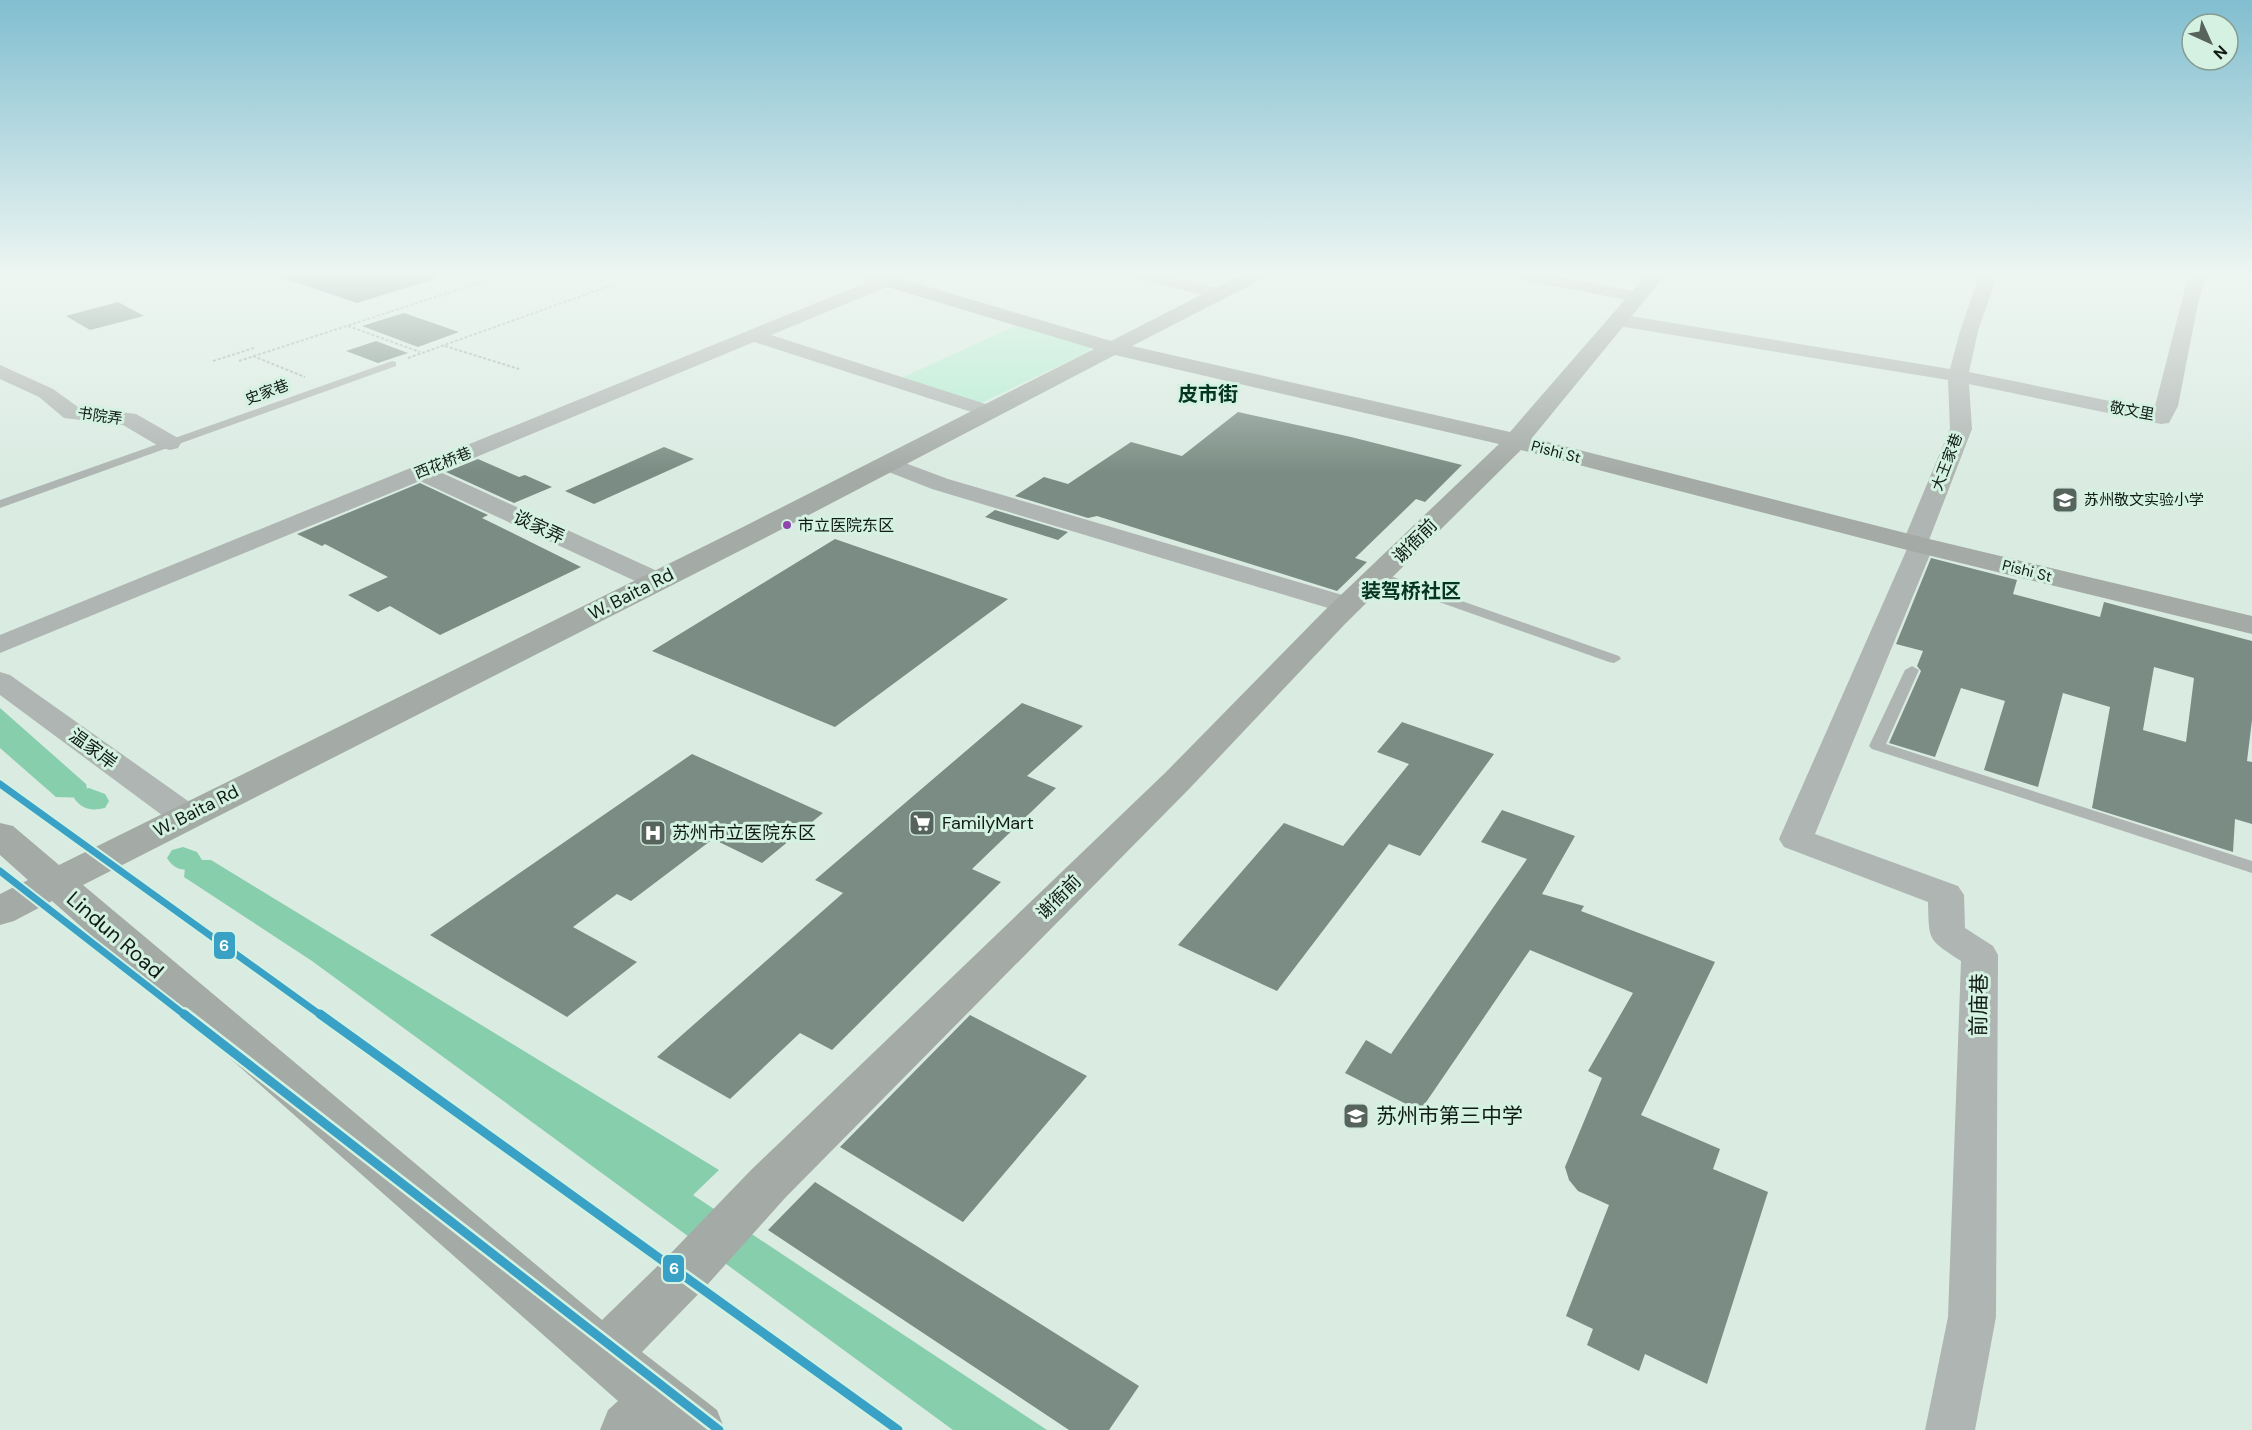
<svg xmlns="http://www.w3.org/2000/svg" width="2252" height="1430" font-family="'DM Sans','Noto Sans SC',sans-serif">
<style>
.green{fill:#b4ecd0}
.water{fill:#87cead}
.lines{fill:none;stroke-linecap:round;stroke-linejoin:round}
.canal{fill:#87cead;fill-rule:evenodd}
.building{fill:#7a8c83;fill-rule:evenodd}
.path{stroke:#a6afab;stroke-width:2;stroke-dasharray:3 2;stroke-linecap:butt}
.lane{fill:#afb5b2;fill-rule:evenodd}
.street{fill:#afb5b2;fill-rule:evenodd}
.secondary{fill:#a4aba7;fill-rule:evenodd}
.metro-1-far1-casing{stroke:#d4f1e2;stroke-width:11}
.metro-1-casing{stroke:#d4f1e2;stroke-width:14}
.metro-1-far1{stroke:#38a1c5;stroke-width:7}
.metro-1{stroke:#38a1c5;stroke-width:9}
.bus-dot{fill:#8e44ad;stroke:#d4f1e2;stroke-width:2}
.labels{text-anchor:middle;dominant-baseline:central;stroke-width:6;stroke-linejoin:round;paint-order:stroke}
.far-street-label{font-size:15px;fill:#101b15;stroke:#d4f1e2}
.far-poi-label{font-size:15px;fill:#101b15;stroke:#d4f1e2;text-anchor:start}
.bus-label{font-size:16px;fill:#101b15;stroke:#d4f1e2;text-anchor:start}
.street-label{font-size:18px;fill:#101b15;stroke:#d4f1e2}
.poi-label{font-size:18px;fill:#101b15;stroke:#d4f1e2;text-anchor:start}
.far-district-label{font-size:20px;font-weight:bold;fill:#043422;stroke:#d4f1e2}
.neighbourhood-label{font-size:20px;font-weight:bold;fill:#043422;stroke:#d4f1e2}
.near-street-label{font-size:21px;fill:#101b15;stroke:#d4f1e2}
.near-poi-label{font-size:21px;fill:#101b15;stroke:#d4f1e2;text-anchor:start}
.line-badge{stroke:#d4f1e2;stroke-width:2}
.badge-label{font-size:16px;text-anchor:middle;font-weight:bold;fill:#fff}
</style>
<rect width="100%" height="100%" fill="#daebe2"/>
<!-- green -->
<path class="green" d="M1017,325l74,22 -2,4 -114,55 -80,-25z"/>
<!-- water -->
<path class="water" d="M0,708l86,76 3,14 -33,-1 -56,-49z
M186,860h25l508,310 -26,25 354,235h-94l-641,-469 -128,-84z"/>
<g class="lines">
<!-- canal -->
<path class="canal" d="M89,788l16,6 4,7 -4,7c-13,3 -23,2 -31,-10l4,-7z
M183,847l14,5 5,8 -5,8c-13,3 -22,3 -30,-10l5,-8z"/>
</g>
<!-- building -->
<path class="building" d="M280,273h156l1,5 -80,25 -77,-26z
M118,302l26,14 -54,14 -24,-14z
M404,313l55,19 -41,15 -56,-21z
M376,341l32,12 -30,10 -32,-12z
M1238,412l113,25 111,28 -37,37 -9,-3 -61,59 12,4 -30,29 -240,-75 -9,2 -73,-22 29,-19 24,7 63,-42 51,14z
M664,447l30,12 -100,45 -29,-13z
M478,459l41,18 6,-2 27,12 -38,16 -68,-31z
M420,483l68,32 -6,3 99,49 -141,68 -50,-29 -12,6 -30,-17 40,-18 -63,-33 -3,2 -25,-12z
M995,510l73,22 -10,8 -73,-23z
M835,539l173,60 -173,128 -183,-76z
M1931,558l86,22 -4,14 87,23 4,-15 148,39v79l-5,41 5,1v62l-17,-5 -2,33 -141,-44 18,-101 -47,-14 -25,94 -54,-17 21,-69 -44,-13 -26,69 -46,-14 32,-72 -4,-5 6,-15 -27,-7zM2154,667l40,11 -8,64 -43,-12z
M1022,703l61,23 -56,50 29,12 -84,81 29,13 -169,168 -32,-17 -70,66 -73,-42 186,-164 -28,-13z
M1402,722l92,32 -74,102 -31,-12 -112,147 -99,-46 106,-122 59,23 66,-82 -32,-12z
M692,754l131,59 -61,50 -49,-24 -82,62 -14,-7 -44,33 64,35 -70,55 -137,-82z
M1502,810l73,26 -33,58 42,12 -3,5 134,51 -74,153 79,34 -7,20 55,23 -61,192 -62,-30 -6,17 -52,-26 6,-16 -27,-13 43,-111 -31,-14 -9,-11 -4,-13 37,-89 -14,-7 45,-78 -103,-43 -110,161 -75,-38 21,-33 25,14 136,-195 -46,-17z
M970,1015l117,61 -124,146 -123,-75z
M815,1182l324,204 -30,44h-40l-301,-200z"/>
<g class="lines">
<!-- path -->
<path class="path" d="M348,326l72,26
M445,346l74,23
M253,356l52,21
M408,358l210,-75
M213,361l41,-13
M239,361l270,-88"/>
<!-- lane -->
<path class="lane" d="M626,273h23l-10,6z
M392,361l4,1v4l-396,142v-8z
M1379,572l240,84 2,3 -7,4 -5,-1 -235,-83 -1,-3z
M1912,666l7,4 -33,74 366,117v12l-380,-124 -3,-3 36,-76z"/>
<!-- street -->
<path class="street" d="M890,273h23l-2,4 -140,58 227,73 4,4 -4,4 -7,2 -7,-2 -230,-74 -314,130 226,103 4,6 -4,6 -9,2 -9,-2 -228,-106 -420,172v-18z
M1128,273h29l69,17 3,4 -3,4 -6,1 -90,-22z
M1504,273h36l97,19 6,1 3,4 -3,4 -6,1 -125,-24z
M1980,273h18l-20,58 -9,41 185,38 35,-137h18l-9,30 -20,103 -9,17 -8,1 -192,-40 3,45 -43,111 5,5 -119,289 143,52 6,9 1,33 28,18 5,9 -2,362 -21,113h-50l23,-113 13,-356c-33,-22 -32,-19 -33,-59l-144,-55 -5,-8 128,-290 -5,-5 48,-115 -2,-49 -330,-54 -7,-2 -2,-4 2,-4 7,-2 332,55 10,-38z
M0,365l53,24 25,18 58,7 42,24 3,5 -3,5 -8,2 -8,-2 -39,-23 -59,-7 -25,-21 -39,-18z
M889,457l59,22 408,120 4,6 -4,6 -9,2 -9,-2 -406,-122 -51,-20 -3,-5 3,-5z
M0,672l10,3 188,133 4,8 -4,8 -12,3 -12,-3 -174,-129z"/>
<!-- secondary -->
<path class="secondary" d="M852,273h30l229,68 133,-68h24l-2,4 -134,69 378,86 138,-159h19l-135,165 393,100 327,78v18l-341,-83 -390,-101 -176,174 -155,164 -405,410 -77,86 -66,68 75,58 8,20h-125l8,-20 10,-9 -566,-500 -38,20 -14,4v-31l28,-14 -28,-25v-32l13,3 46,39 684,-338 351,-178 -240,-72zM1115,355l384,89 -176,168 -157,160 -415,398 -79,82 -70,68 -519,-435 680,-346z"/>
<!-- metro-1-far1 casing -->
<g class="metro-1-far1-casing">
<path id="metro-1-far1" d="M0,784l322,232
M0,871l186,145"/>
</g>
<!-- metro-1 casing -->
<g class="metro-1-casing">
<path id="metro-1" d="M184,1014l535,416
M320,1014l578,416"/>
</g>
<!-- metro-1-far1 -->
<use href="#metro-1-far1" class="metro-1-far1"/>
<!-- metro-1 -->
<use href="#metro-1" class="metro-1"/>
</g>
<!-- sky -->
<linearGradient id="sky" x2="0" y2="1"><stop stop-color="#81bed0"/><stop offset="0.58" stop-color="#eef6f2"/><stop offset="1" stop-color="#eef6f2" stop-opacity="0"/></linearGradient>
<rect width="2252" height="473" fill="url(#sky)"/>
<!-- icons -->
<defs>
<g id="school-square" transform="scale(1.35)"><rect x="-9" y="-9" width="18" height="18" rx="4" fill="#57645d" stroke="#d4f1e2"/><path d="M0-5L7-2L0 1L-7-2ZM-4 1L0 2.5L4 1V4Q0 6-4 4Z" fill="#fff"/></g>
<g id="supermarket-square" transform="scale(1.35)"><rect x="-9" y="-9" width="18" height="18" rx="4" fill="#57645d" stroke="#d4f1e2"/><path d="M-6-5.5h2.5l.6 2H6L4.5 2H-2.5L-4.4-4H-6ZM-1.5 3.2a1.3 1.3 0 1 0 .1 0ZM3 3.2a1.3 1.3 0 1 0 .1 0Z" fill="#fff"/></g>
<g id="hospital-square" transform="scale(1.35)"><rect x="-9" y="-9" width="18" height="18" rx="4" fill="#57645d" stroke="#d4f1e2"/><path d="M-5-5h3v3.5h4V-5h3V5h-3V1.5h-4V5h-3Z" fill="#fff"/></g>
</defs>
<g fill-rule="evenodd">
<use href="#school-square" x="2065" y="500"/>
<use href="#supermarket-square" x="922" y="823"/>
<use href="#hospital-square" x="653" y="833"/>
<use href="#school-square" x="1356" y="1116"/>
</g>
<!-- markers -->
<circle class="bus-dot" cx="787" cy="525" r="5"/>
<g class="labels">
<!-- far-street labels -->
<g class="far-street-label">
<text transform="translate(267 392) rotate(-20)">史家巷</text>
<text transform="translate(2132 411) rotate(10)">敬文里</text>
<text transform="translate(100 416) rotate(8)">书院弄</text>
<text transform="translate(1556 452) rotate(15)">Pishi St</text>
<text transform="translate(1947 462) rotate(-69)">大王家巷</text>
<text transform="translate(443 463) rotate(-22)">西花桥巷</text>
<text transform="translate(2027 571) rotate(14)">Pishi St</text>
</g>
<!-- far-poi labels -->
<g class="far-poi-label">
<text x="2084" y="500">苏州敬文实验小学</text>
</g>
<!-- bus labels -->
<g class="bus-label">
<text x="798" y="525">市立医院东区</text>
</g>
<!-- street labels -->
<g class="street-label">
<text transform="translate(539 527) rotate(25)">谈家弄</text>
<text transform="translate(1415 541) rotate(-45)">谢衙前</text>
<text transform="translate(631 594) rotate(-27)">W. Baita Rd</text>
<text transform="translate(93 749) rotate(36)">温家岸</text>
<text transform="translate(196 811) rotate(-27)">W. Baita Rd</text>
<text transform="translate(1059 897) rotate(-45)">谢衙前</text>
</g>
<!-- poi labels -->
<g class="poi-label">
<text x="942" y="823">FamilyMart</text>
<text x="672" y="833">苏州市立医院东区</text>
</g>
<!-- far-district labels -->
<g class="far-district-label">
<text x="1208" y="394">皮市街</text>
</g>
<!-- neighbourhood labels -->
<g class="neighbourhood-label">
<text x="1411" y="591">装驾桥社区</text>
</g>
<!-- near-street labels -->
<g class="near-street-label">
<text transform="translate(115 935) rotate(41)">Lindun Road</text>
<text transform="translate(1979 1005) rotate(-89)">前庙巷</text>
</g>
<!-- near-poi labels -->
<g class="near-poi-label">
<text x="1376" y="1116">苏州市第三中学</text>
</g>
</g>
<g class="line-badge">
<rect x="213" y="931" width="23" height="29" rx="6" fill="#38a1c5"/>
<rect x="662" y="1254" width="23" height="29" rx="6" fill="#38a1c5"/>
</g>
<g class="badge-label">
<text x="224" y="951">6</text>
<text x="674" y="1274">6</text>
</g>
<!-- north arrow -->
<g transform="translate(2210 42) rotate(135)"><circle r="28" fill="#d4f1e2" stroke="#869b90" stroke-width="1.5"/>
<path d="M0-4.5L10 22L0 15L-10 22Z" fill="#57645d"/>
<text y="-9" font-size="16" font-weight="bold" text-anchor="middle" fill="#101b15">N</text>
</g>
</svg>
